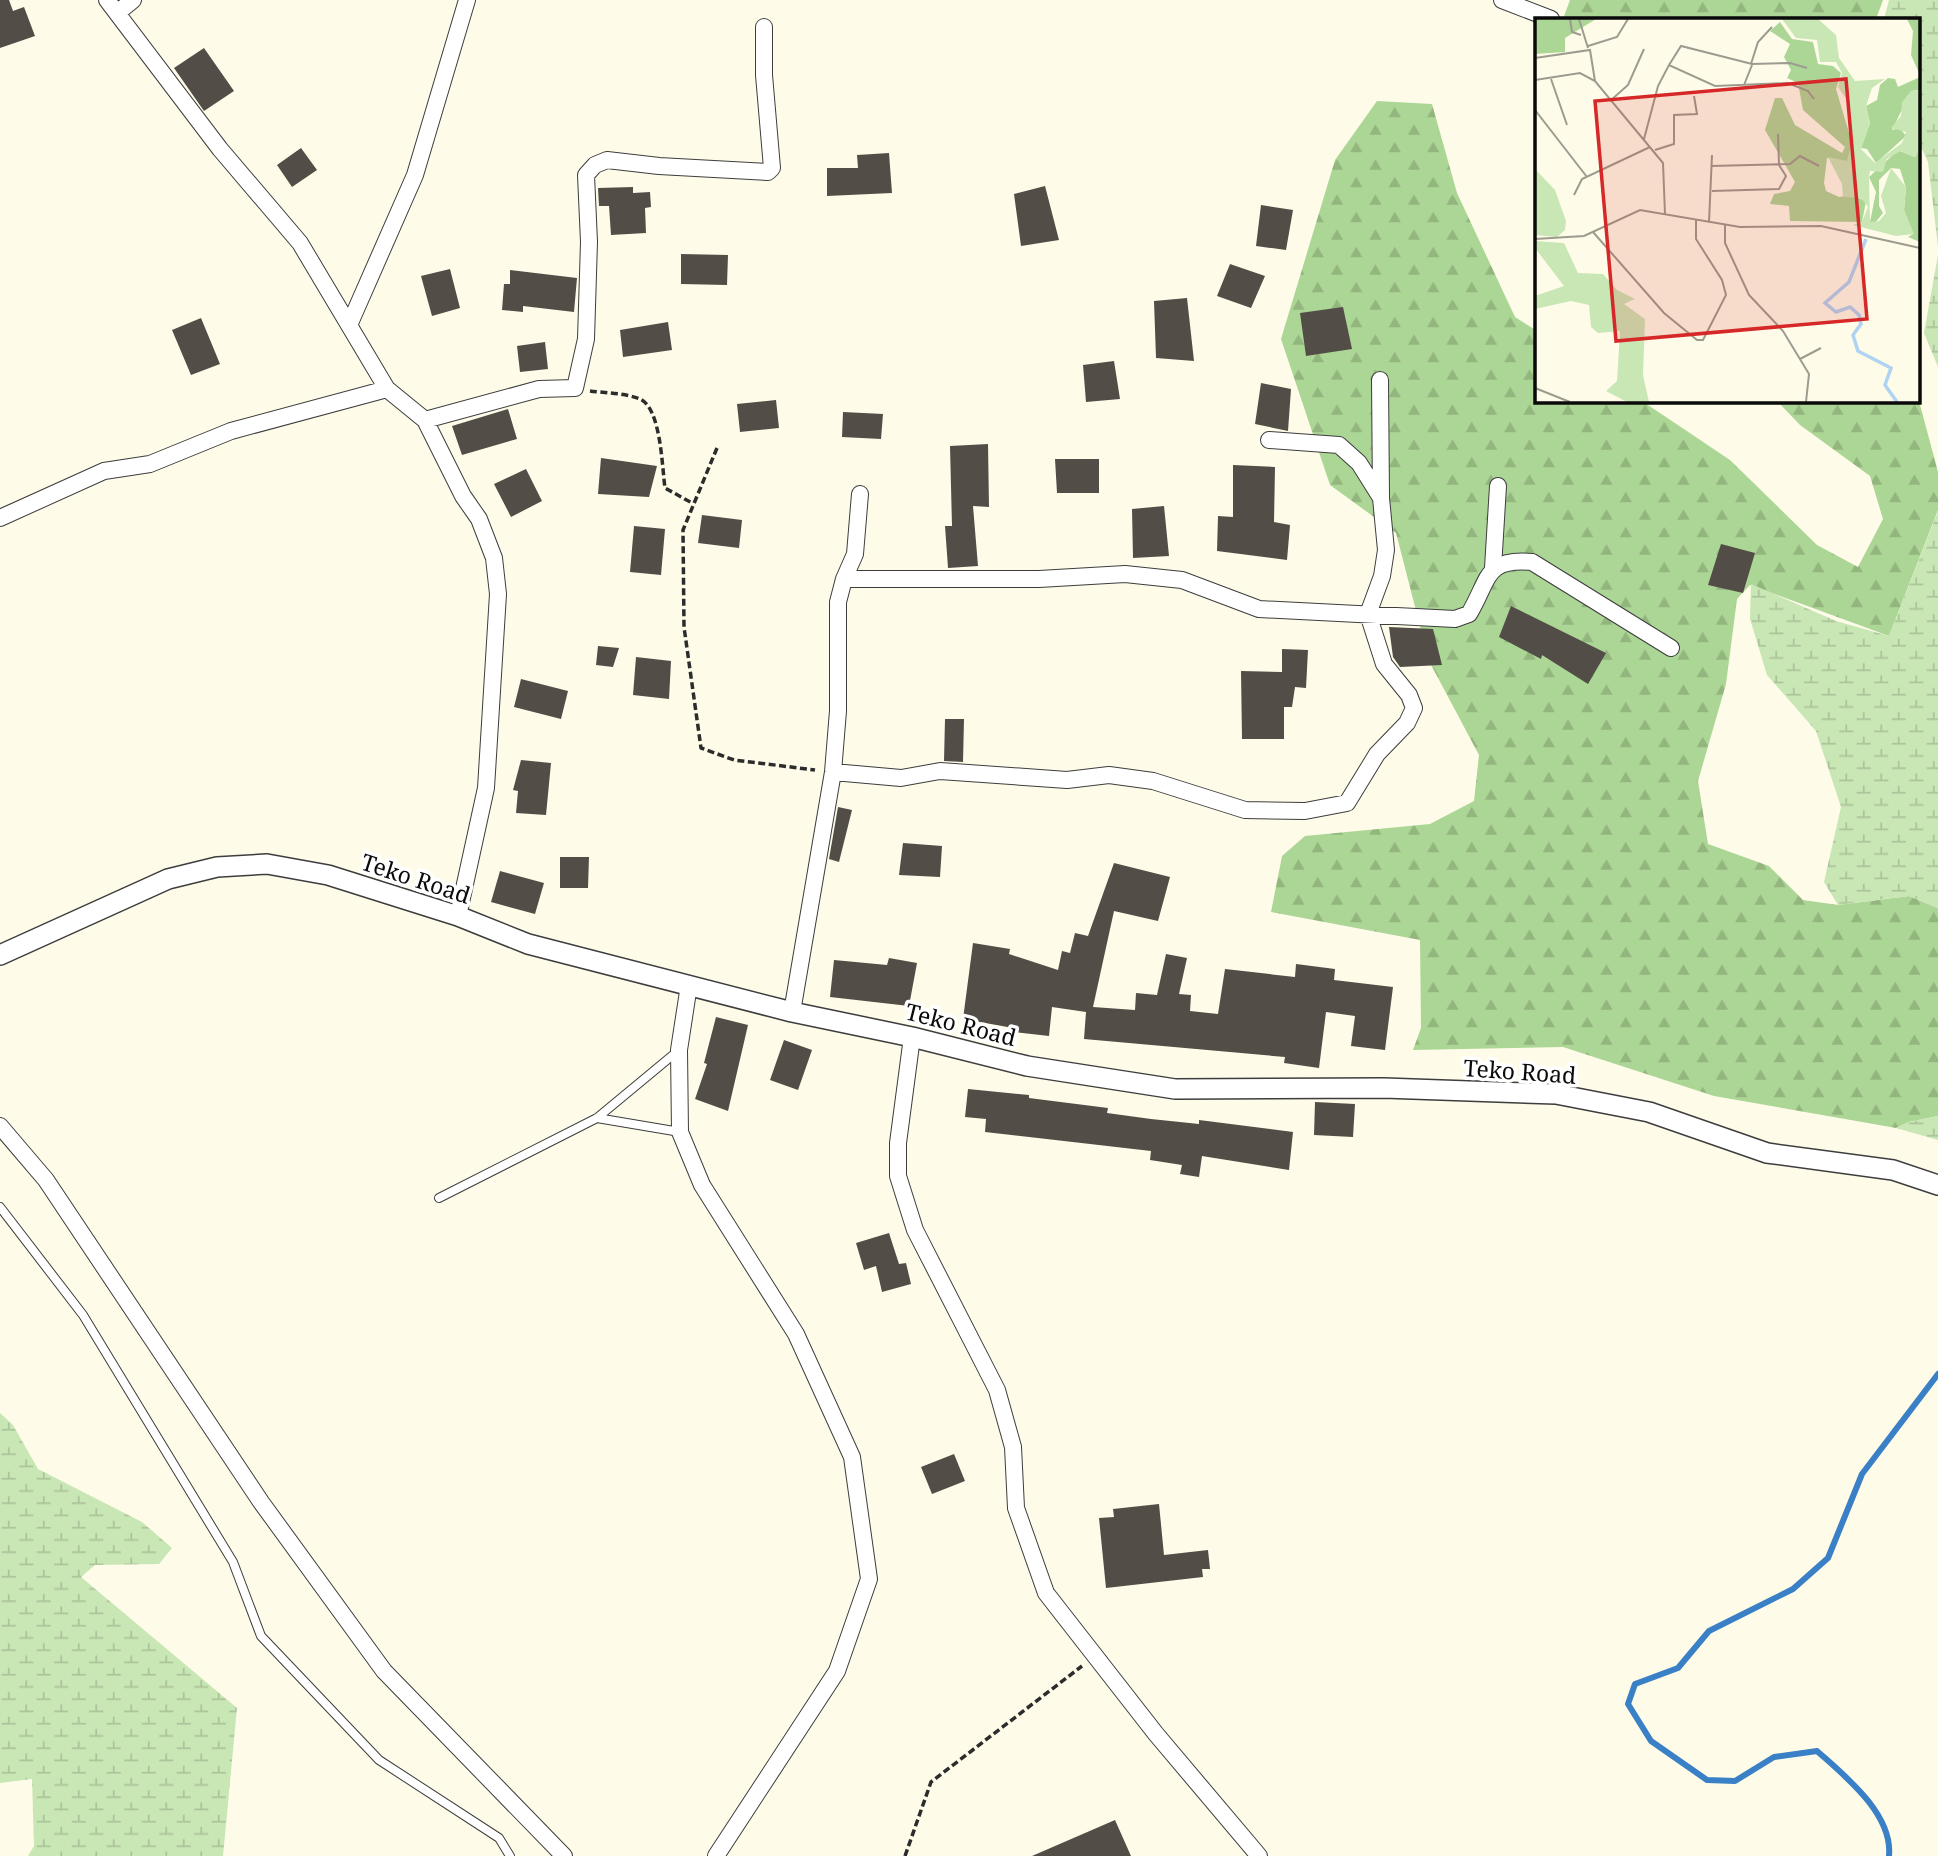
<svg xmlns="http://www.w3.org/2000/svg" width="1938" height="1856" font-family="'Noto Serif',serif">
<style>
.forest{fill:url(#forest-firs)}
.wetland{fill:url(#wetland-marsh)}
.lines{fill:none;stroke-linecap:round;stroke-linejoin:round}
.stream{stroke:#3a80c6;stroke-width:6}
.building{fill:#524d47}
.service-casing{stroke:#3d3d3d;stroke-width:10}
.minor-casing{stroke:#3d3d3d;stroke-width:18}
.tertiary-casing{stroke:#3d3d3d;stroke-width:22}
.path{stroke:#2c2c2c;stroke-width:3.5;stroke-dasharray:7 3.5;stroke-linecap:butt}
.service{stroke:#fff;stroke-width:8}
.minor{stroke:#fff;stroke-width:16}
.tertiary{stroke:#fff;stroke-width:19}
.labels{text-anchor:middle;dominant-baseline:central;stroke-width:7;stroke-linejoin:round;paint-order:stroke}
.street-label{font-size:23px;fill:#0a0a0a;stroke:#fff}
.inset-river{fill:none;stroke:#b0d3f3;stroke-width:3.5}
.inset-road{fill:none;stroke:#9c9b8f;stroke-width:2}
.view{fill:#d62828;fill-opacity:0.15;stroke:#d62828;stroke-width:3.5}
.inset-edge{fill:none;stroke:#0a0a0a;stroke-width:3.5}
</style>
<defs>
<pattern id="forest-firs" width="22" height="20" patternUnits="userSpaceOnUse" patternTransform="scale(1.75)"><rect width="22" height="20" fill="#acd695"/><path d="M5 1l3.5 6h-7zM16 11l3.5 6h-7z" fill="#93b67f"/></pattern>
<pattern id="wetland-marsh" width="20" height="14" patternUnits="userSpaceOnUse" patternTransform="scale(1.75)"><rect width="20" height="14" fill="#c9e6b5"/><path d="M1 5h8M5 5V1M11 12h8M15 12V8" fill="none" stroke="#abc49a"/></pattern>
</defs>
<rect width="100%" height="100%" fill="#fefce8"/>
<!-- forest -->
<path class="forest" d="M1570,0h313l-7,19h-313z
M1377,101l55,3 25,89 58,124 22,14v70h105l88,59 87,85 41,22 25,-48 -13,-43 -70,-51 -23,-24h142l19,71v38l-49,126 -139,-51 -13,14 -11,85 -28,97 10,63 61,22 34,34 35,5 71,-9 29,12v208l-29,6 -13,6 -182,-32 -151,-49 -150,3 8,-22 -1,-88 -149,-28 11,-56 23,-20 125,-12 44,-23 5,-46 -50,-94 -33,-128 -66,-48 -49,-146 54,-179z"/>
<!-- wetland -->
<path class="wetland" d="M1889,0h49v247l-10,-85 -9,-19v-124h-35z
M1938,255v112l-14,-34z
M1938,511v397l-29,-12 -71,9 -14,-23 17,-75 -25,-76 -49,-56 -17,-56 1,-35 85,37 53,15z
M1938,1116v24l-42,-12 13,-6z
M0,1413l13,12 25,44 104,53 30,26 -13,16 -64,1 -14,12 156,131 -14,148h-195l6,-10 -2,-67 -32,4z"/>
<g class="lines">
<!-- stream -->
<path class="stream" d="M1889,1856c4,-42 -44,-80 -72,-105l-43,6 -39,24 -28,-1 -56,-39 -23,-37 7,-20 43,-16 31,-37 84,-42 35,-31 34,-84 76,-100"/>
</g>
<!-- building -->
<path class="building" d="M0,0h9l4,11 11,-4 11,29 -35,12z
M204,48l30,43 -30,20 -30,-43z
M301,148l16,22 -25,17 -15,-22z
M889,153l3,40 -65,3v-28h31l-1,-13z
M1045,186l14,54 -38,6 -7,-52z
M633,187v6l17,-1 1,15 -6,1 1,25 -35,2 -2,-29h-10l-1,-18z
M1261,205l32,5 -7,40 -30,-4z
M681,254l47,1 -1,30 -46,-1z
M1230,264l35,12 -14,32 -34,-12z
M450,269l10,39 -28,8 -11,-40z
M510,270l67,8 -3,34 -51,-6v6l-21,-2 2,-26h6z
M1187,298l7,63 -38,-3 -2,-57z
M1343,307l9,42 -46,7 -6,-43z
M201,318l19,46 -29,11 -19,-45z
M668,322l4,28 -49,7 -3,-27z
M545,342l3,27 -28,3 -3,-26z
M1114,361l6,38 -34,3 -3,-37z
M1261,383l30,6 -3,42 -33,-7z
M776,400l3,28 -39,4 -3,-28z
M508,409l9,30 -55,16 -10,-29z
M843,412l40,2 -2,25 -39,-2z
M988,444l1,63 -16,-1 5,60 -30,2 -3,-42h7l-2,-80z
M601,458l56,8 -8,31 -51,-3z
M1055,459h44v34h-42z
M1233,465l42,2 -1,55 16,3 -3,35 -70,-9 1,-35 15,1z
M526,469l16,32 -31,16 -17,-33z
M1164,506l5,50 -36,2 -1,-49z
M702,515l40,5 -3,28 -41,-5z
M634,526l31,3 -4,46 -31,-3z
M1721,544l34,9 -12,40 -35,-8z
M1511,606l95,47 -18,31 -46,-29 -1,4 -42,-22z
M1389,627l44,2 9,36 -42,2 -7,-10z
M598,646l21,2 -6,19 -17,-2z
M1282,649l26,1 -2,38 -11,-1 -3,20h-8v32h-42l-1,-68 41,1z
M636,657l35,4 -2,38 -36,-4z
M521,679l47,12 -7,28 -47,-12z
M945,719h19l-1,43 -19,-1z
M521,760l30,3 -5,52 -30,-2 2,-22 -5,-1z
M838,807l14,3 -13,52 -10,-3z
M903,843l39,3 -2,31 -41,-2z
M560,857h29l-1,31h-28z
M1114,863l56,14 -12,44 -44,-10 -21,96 42,3 1,-17 21,2 9,-41 21,4 -8,36 12,1 -1,16 28,3 7,-45 70,8 1,-13 39,5 -1,11 59,7 -8,63 -34,-4 4,-30 -29,-4 -7,56 -35,-5 1,-6 -201,-18 2,-27 -34,-5 -3,29 -36,-4v-4l-50,-9 10,-76 37,6 -1,5 49,16 4,-19 8,2 5,-20 13,3z
M500,871l44,12 -9,31 -44,-12z
M889,958l28,5 -8,43 -79,-9 4,-37 53,5z
M716,1017l32,8 -20,86 -33,-12 12,-35 -3,-1z
M784,1040l28,10 -14,40 -28,-10z
M968,1089l61,6v3l79,10 -1,5 44,6 48,5v-4l94,12 -4,38 -87,-14 -3,21 -19,-3 2,-9 -32,-5 1,-9 -166,-19 1,-13 -21,-2z
M1315,1102l40,2 -2,33 -39,-2z
M889,1233l10,31 7,-1 5,21 -29,8 -6,-26 -12,4 -8,-27z
M954,1454l11,27 -33,13 -11,-27z
M1159,1504l5,51 44,-5 2,19h-8l1,8 -97,11 -7,-70 15,-1 -1,-8z
M1115,1820l16,36h-99z"/>
<g class="lines">
<!-- service casing -->
<g class="service-casing">
<path id="service" d="M597,1118l83,14
M439,1198l158,-80 82,-68
M0,1207l83,108 150,247 28,74 118,124 120,78 11,18"/>
</g>
<!-- minor casing -->
<g class="minor-casing">
<path id="minor" d="M107,0l113,149 80,94 87,146 38,31 38,76 16,23 15,39 4,36 -12,194 -28,128
M1502,0l49,19
M117,13l16,-13
M350,323l65,-148 52,-175
M425,420l114,-31 36,-1 11,-49 3,-97 -3,-67 9,-10 12,-5 52,6 109,6 4,-4 -8,-93v-48
M1269,440l70,5 20,18 22,35
M0,518l104,-47 46,-7 81,-33 156,-42
M1493,568l5,-82
M844,579h195l86,-5 57,6 77,29 196,10 14,-5c21,-35 15,-56 63,-52l139,86
M833,772l68,6 39,-7 127,9 42,-5 44,6 92,29 60,1 42,-8 30,-49 30,-31 7,-15 -5,-13 -25,-31 -16,-50 14,-38 4,-26 -5,-52 -1,-118
M689,985l-10,65 1,82 22,53 94,149 56,123 17,122 -32,92 -121,185
M792,1012l41,-240 5,-61v-109l6,-23 11,-25 5,-60
M912,1037l-14,106v33l17,54 82,160 16,57 3,61 30,85 110,141 103,122
M0,1126l46,54 215,322 123,169 180,185"/>
</g>
<!-- tertiary casing -->
<g class="tertiary-casing">
<path id="tertiary" d="M0,955l168,-76 49,-12 50,-3 61,11 130,41 70,28 264,68 120,25 115,29 148,23 209,-1 172,6 93,18 118,41 126,17 45,15"/>
</g>
<!-- path -->
<path class="path" d="M590,391c15,2 35,2 50,8 21,9 22,68 25,89l27,15
M717,448l-34,82 1,97 17,121 33,12 81,10
M905,1856l26,-74 151,-116"/>
<!-- service -->
<use href="#service" class="service"/>
<!-- minor -->
<use href="#minor" class="minor"/>
<!-- tertiary -->
<use href="#tertiary" class="tertiary"/>
</g>
<g class="labels">
<!-- street labels -->
<g class="street-label">
<text transform="translate(416 878) rotate(18)">Teko Road</text>
<text transform="translate(961 1024) rotate(14)">Teko Road</text>
<text transform="translate(1520 1071) rotate(4)">Teko Road</text>
</g>
</g>
<!-- overview -->
<g transform="translate(1535 18)">
<rect width="385" height="385" fill="#fefce8"/>
<path d="M0,1h61l-31,19v14l-30,2zM372,1h13v56l-9,-20 2,-24zM245,4l12,17 21,3 5,22 15,2 8,7 -5,16 16,54 -5,19 -20,-4 -3,25 2,8 13,6 13,-2 14,6 -4,21 -72,-1 -1,-15 -19,-2 4,-10 16,-3 5,-9 -30,-52 10,-32h7l13,27 47,28 3,-6 -42,-37 -5,-27 -11,-5 4,-8 -7,-13 6,-13 -20,-13zM385,59v13l-9,1 -19,39 8,-2 6,8 -30,27 -9,-14 -6,-1 9,-25 -4,-17 11,-6 3,-15 8,-7 7,1 3,8zM385,130v94l-12,-5 5,-3 -9,-24 2,-22 -6,-19 -9,-1 -12,12v26l4,7 -9,11 -4,-2 6,-30 -7,-15 25,-23 6,-3 15,6z" fill="#acd695"/>
<path d="M247,1h36l18,16 3,23 16,23 30,-2 -13,9 -6,18 4,17 -9,26 14,14 27,-20 4,-11 -15,-4 10,-12 1,-14 9,-11 9,-1v58l-5,9 -15,-6 -13,8 -4,13 -13,-1 -1,6 1,45 9,-1 7,-8 -5,-17 10,-28 15,19 -2,23 10,24 -18,2 -43,-11 9,-3 6,-15 -7,-9 -18,-1 -1,-13 -14,-27 19,4 5,-18 -5,-43 -9,-13 4,-14 -6,-11h-16l-3,-22 -21,-2zM0,151l20,21 11,31 -1,9 -8,7 -22,-2zM0,223l29,2 14,30 25,1 14,16 18,9 -11,5 21,15 -2,56 6,27h-22l-21,-11 11,-10 3,-50 -22,2 -7,-6 -2,-22 -18,-4 -36,8v-13l29,-10 -29,-38z" fill="#c9e6b5"/>
<path class="inset-river" d="M331,221l-17,43 -24,21 11,9 14,-5 9,8 2,9 -8,11 5,16 33,17 -6,17 12,17"/>
<path class="inset-road" d="M35,1l2,13 9,3M44,1l9,29M53,28l29,-9 11,-18M0,40l55,-8 5,31M216,46l7,-22 14,-15M134,47l12,-19 71,18 38,-1 17,5M16,61l16,46M0,62l45,-7 15,8 68,82 2,51M209,67l8,-20M75,83l18,-16 16,-36M0,92l52,67M109,121l14,-53 11,-21 46,21 73,-3 20,8 6,8M120,132l19,-6v-29l23,-1 -3,-18M176,148l79,-2 10,-8 19,10M177,173l67,-2 7,-13 -7,-11 -1,-31M39,177l8,-16 68,-32M174,204l3,-67M190,207v18l24,52 34,36 26,43 -3,28M58,214l71,81 33,27h6l23,-45 -4,-15 -26,-41v-19M0,221l49,-3 56,-26 100,17 81,-1 99,22M265,341l21,-11M0,370l35,14"/>
<path class="view" d="M311,61l21,240 -251,22 -21,-240z"/>
<rect width="385" height="385" class="inset-edge"/>
</g>
</svg>
